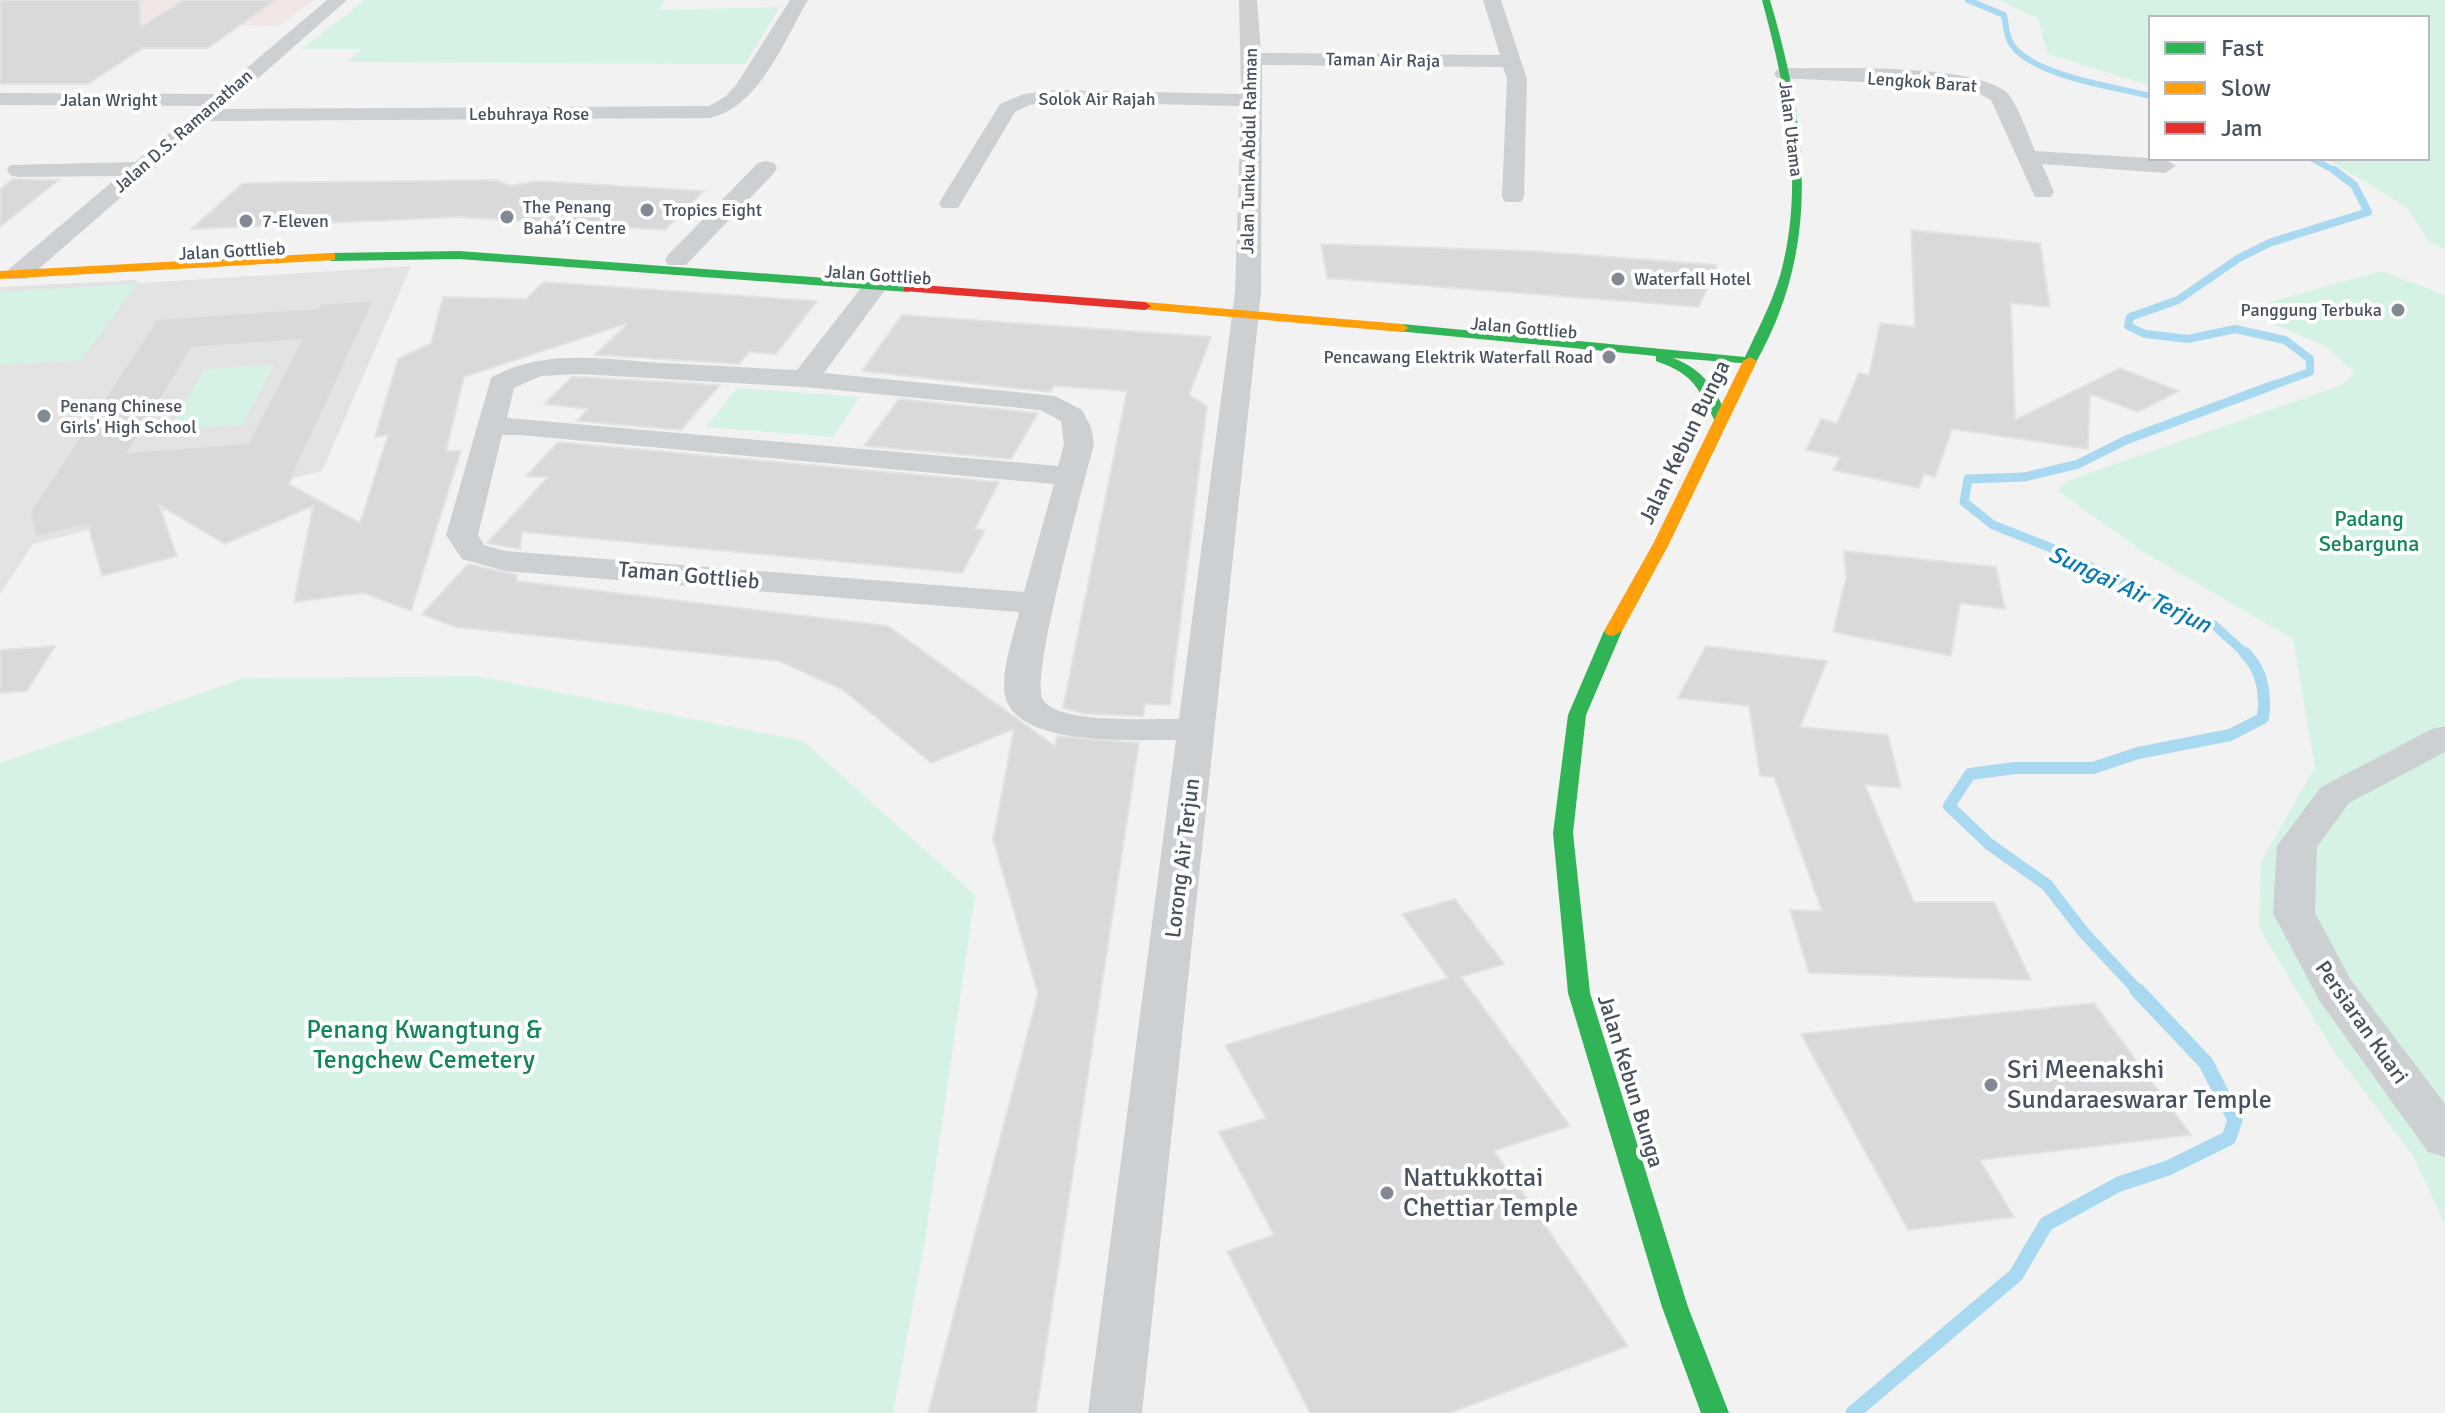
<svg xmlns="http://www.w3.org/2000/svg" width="2445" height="1413" font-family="Signika,sans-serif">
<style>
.education{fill:#e3e3e4}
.medical{fill:#f1e6e3}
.green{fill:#d5f2e4}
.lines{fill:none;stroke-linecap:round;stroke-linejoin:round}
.stream-far4{stroke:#a8d9f1;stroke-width:6}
.stream-far3{stroke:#a8d9f1;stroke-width:8}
.stream-far2{stroke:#a8d9f1;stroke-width:9}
.stream-far1{stroke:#a8d9f1;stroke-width:12}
.stream{stroke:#a8d9f1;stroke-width:15}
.building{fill:#d9d9db;stroke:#e3e3e4;stroke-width:2;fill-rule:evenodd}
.street{fill:#cdd0d3;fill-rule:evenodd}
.fast{fill:#30b455;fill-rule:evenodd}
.slow{fill:#ff9f0a;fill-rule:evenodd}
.jam{fill:#e5322d;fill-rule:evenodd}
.poi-dot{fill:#838992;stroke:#fff;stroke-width:3}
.labels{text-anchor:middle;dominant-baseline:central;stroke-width:8;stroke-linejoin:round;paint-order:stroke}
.far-street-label{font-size:18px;fill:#47515f;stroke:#fff}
.far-poi-label{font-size:18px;fill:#47515f;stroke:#fff;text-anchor:start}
.street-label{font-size:22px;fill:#47515f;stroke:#fff}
.park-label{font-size:22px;fill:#12865b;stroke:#fff}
.water-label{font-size:24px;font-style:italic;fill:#057ab5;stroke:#fff}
.near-park-label{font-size:26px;fill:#12865b;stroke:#fff}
.near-poi-label{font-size:26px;fill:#47515f;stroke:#fff;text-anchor:start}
</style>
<rect width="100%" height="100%" fill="#f2f2f2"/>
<!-- education -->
<path class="education" d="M411,266l-89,205 -289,73 -33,50v-307l136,-7 3,3 36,-2z"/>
<!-- medical -->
<path class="medical" d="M0,0h315l-37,26 -121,-3 -29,5z"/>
<!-- green -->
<path class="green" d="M365,0h299l-6,10 122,-3 -35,57 -398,-2 15,-13h-60z
M1999,0h446v249l-16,-7 -21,-34 -82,-50h101v-140h-276v68l-103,-32 -10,-35z
M2381,271l64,24v929l-32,-68 -80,-106 -74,-122 2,-66 54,-95 -22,-128 -148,-86 -87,-62 9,-10 275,-96 13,-12 -30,-27 -84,-36z
M137,284l-56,76 -81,5v-73z
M274,365l-32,60 -74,5 37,-61z
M737,388l123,9 -27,40 -127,-10z
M477,676l326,65 172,154 -50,345 -32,173h-893v-650l245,-85z"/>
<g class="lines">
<!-- stream-far4 -->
<path class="stream-far4" d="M1968,0l36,15c2,9 2,22 8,30 22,31 103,42 139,51
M2311,158l26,14"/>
<!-- stream-far3 -->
<path class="stream-far3" d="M2271,386l39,-14v-13l-25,-19 -50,-11 -47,10 -43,-5 -17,-8 2,-9 48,-17 61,-42 30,-15 99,-31 -14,-27 -20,-15"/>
<!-- stream-far2 -->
<path class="stream-far2" d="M2247,655l-33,-30 -165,-78 -56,-22 -29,-23 4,-23 56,-2 54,-13 48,-24 150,-56"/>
<!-- stream-far1 -->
<path class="stream-far1" d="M2139,992l-55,-59 -37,-48 -58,-41 -40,-38 21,-32 45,-6h78l45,-15 92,-18 33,-17c3,-24 0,-47 -18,-65"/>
<!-- stream -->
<path class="stream" d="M1853,1413l163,-138 30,-51 73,-40 49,-16 61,-30 6,-18 -29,-57 -69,-73"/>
</g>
<!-- building -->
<path class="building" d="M0,0h139l2,27 42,-27h93l-68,48h-65l-55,36h-88z
M13,179l46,1 -59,47v-38z
M497,180l13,6 27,-5 167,10 -39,39 -206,-13 -268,12 52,-46z
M1911,230l129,13 10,64 -39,-4 4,117 105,-52 59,23 -41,21 -48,-18 -2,55 -136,-20 -17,48 -11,-3 -5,14 -86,-18 7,-13 -34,-7 15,-31 16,4 22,-50 10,2 11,-52 35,4z
M1321,244l210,7 186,14 -18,42 -372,-29z
M544,282l273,19 -41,53 -27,-2 -10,12 -144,-9 33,-32 -164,54 -18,74 15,-1 -50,161 -47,-18 -70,9 19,-96 -88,38 -66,-39 18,51 -75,20 -14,-51 -52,12 -6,-25 127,-193 161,-11 2,-4 54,-4 -85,184 71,39 28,-88 -13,2 23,-78 33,-16 12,-46 83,2zM301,340l-53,103 -120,9 64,-104z
M902,315l309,22 -22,58 18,11 -37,299 -25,-1 -2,12 -57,-2 -23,-6 64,-317 -73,-5 -4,6 -188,-21z
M572,377h7l141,8 -39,45 -104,-9 11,-12 -44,-5z
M899,399l139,14 -27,46 -147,-13z
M558,442l441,40 -24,47 10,1 -23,43 -440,-41 -2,17 -33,-6 61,-66 -22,-1z
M1844,551l152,16 9,42 -45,-6 -9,53 -118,-24 13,-54z
M468,564l49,11v6l371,45 167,120 2,-10 82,7 -103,670h-108l110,-419 -45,-155 21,-110 -83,34 -88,-73 -64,-29 -324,-34 -33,-13z
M55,646l-28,45 -27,2v-43z
M1706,646l121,15 -27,66 88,8 13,53 -36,-3 49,117h80l37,78 -222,-7 -19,-63 32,1 -48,-134 -14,-1 -11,-70 -71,-8z
M1455,899l49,65 -43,13 109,149 -76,25 134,195 -178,67h-140l-83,-162 47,-16 -55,-103 47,-14 -41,-73 223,-67 -46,-64z
M2094,1003l97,132 -211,25 34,57 -106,13 -107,-196z"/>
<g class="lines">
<!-- street -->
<path class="street" d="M327,0h20l-124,109 486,-3 17,-10 10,-11 54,-85h18c-24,41 -49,107 -98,118l-501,3 -182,158h-18l-3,-5 3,-5 110,-93 -101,1 -8,-2 -3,-5 3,-5 125,-3 67,-56 -202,-1v-12l216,1z
M1239,0h18l4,53 239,2 -17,-55h18l26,79 -3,118 -3,5h-16l-3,-5 5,-118 -4,-12 -241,-2 -1,228 -119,1120h-54l88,-673c-42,-1 -174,10 -172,-55 0,-24 10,-51 15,-73l-514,-41 -43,-12 -16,-24 45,-157c51,-30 113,-19 170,-15 46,2 91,5 136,7l78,-100h18l3,5 -72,98 231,23 27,14 9,17 3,17c-9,36 -65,236 -51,256 17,25 107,18 136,19l56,-426 6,-187 -186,-4 -26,3 -14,7 -57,96h-16l-3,-5 61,-99 24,-10 31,-4 186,4zM579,374l226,13 235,23 21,11 3,23 -6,22 -551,-48 7,-30 27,-12zM502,435h18l534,49 -30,108 -519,-41 -21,-6 -6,-10z
M1784,68c51,1 181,-5 221,23 11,8 24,46 30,60l130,8 11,7 -11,7 -123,-9 12,28 -3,5h-16l-44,-97 -13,-7 -47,-8 -154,-7 -3,-4 3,-4z
M766,161l8,2 3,5 -3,5 -88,92h-18l-3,-5 3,-5 90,-92z
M2445,726v26l-96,51 -32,44 -2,66 36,67 94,124v53l-17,-5 -109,-152 -46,-87 4,-67 44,-59 111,-58z"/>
<!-- fast -->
<path class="fast" d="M1762,0h8c37,126 53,245 -15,364l-82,-6c30,11 45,33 55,62l-2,3h-10c-18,-34 -20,-48 -60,-62v-5l-259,-25v-6l5,-1 343,33c13,-28 28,-56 36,-85 24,-90 5,-184 -19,-272z
M459,251l449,33 6,4 -6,4 -449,-33 -128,2 -6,-4 6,-4z
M1613,626l9,5 -36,84 -13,118 17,160 98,314 41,106h-28l-39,-106 -94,-314 -15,-160 15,-118 36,-84z"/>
<!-- slow -->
<path class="slow" d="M331,253l4,1v6l-335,19v-8z
M1145,302l257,22 7,4 -7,4 -262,-23 -1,-3z
M1750,357l7,4 -88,183 -47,87 -9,5 -6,-1 -3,-4 49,-87 90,-183z"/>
<!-- jam -->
<path class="jam" d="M908,284l237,18 6,4 -6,4 -241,-19v-6z"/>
</g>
<!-- markers -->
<g class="poi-dot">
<circle cx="647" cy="210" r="8"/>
<circle cx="507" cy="217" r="8"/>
<circle cx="246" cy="221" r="8"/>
<circle cx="1618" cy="279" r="8"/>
<circle cx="2398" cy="310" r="8"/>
<circle cx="1609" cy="357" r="8"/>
<circle cx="44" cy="416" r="8"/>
<circle cx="1991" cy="1085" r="8"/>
<circle cx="1387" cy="1193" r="8"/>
</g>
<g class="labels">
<!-- far-street labels -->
<g class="far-street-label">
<text transform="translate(1383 60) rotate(1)">Taman Air Raja</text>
<text transform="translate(1922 82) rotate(4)">Lengkok Barat</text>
<text x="1097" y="99">Solok Air Rajah</text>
<text x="109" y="100">Jalan Wright</text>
<text x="529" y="114">Lebuhraya Rose</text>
<text transform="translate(1791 129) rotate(83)">Jalan Utama</text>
<text transform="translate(183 131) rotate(-41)">Jalan D.S. Ramanathan</text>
<text transform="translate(1249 151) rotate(-89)">Jalan Tunku Abdul Rahman</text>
<text transform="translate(232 251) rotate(-3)">Jalan Gottlieb</text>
<text transform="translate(878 275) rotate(4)">Jalan Gottlieb</text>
<text transform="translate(1524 328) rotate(5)">Jalan Gottlieb</text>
</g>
<!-- far-poi labels -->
<g class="far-poi-label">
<text x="523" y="207">The Penang<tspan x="523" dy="21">Bahá’í Centre</tspan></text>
<text x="663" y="210">Tropics Eight</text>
<text x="262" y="221">7-Eleven</text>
<text x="1634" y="279">Waterfall Hotel</text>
<text x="2382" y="310" text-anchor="end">Panggung Terbuka</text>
<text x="1593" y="357" text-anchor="end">Pencawang Elektrik Waterfall Road</text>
<text x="60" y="406">Penang Chinese<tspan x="60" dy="21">Girls' High School</tspan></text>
</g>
<!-- street labels -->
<g class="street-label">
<text transform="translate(1684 442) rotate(-64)">Jalan Kebun Bunga</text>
<text transform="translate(689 575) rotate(5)">Taman Gottlieb</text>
<text transform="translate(1182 858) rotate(-83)">Lorong Air Terjun</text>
<text transform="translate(2362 1022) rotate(55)">Persiaran Kuari</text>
<text transform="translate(1631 1081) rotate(73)">Jalan Kebun Bunga</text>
</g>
<!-- park labels -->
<g class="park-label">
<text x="2369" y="518">Padang<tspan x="2369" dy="25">Sebarguna</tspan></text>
</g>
<!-- water labels -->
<g class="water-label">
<text transform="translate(2130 589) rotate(25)">Sungai Air Terjun</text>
</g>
<!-- near-park labels -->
<g class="near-park-label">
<text x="424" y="1030">Penang Kwangtung &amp;<tspan x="424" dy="30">Tengchew Cemetery</tspan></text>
</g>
<!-- near-poi labels -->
<g class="near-poi-label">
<text x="2007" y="1070">Sri Meenakshi<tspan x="2007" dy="30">Sundaraeswarar Temple</tspan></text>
<text x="1403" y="1178">Nattukkottai<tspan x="1403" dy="30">Chettiar Temple</tspan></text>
</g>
</g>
<!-- legend -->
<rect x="2149" y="16" width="280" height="144" fill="#ffffff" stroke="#b5b9bf" stroke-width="2"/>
<rect x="2165" y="42" width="40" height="12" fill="#30b455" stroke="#b5b9bf" stroke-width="2"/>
<text x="2221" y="56" font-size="24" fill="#47515f">Fast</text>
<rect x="2165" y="82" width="40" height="12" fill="#ff9f0a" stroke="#b5b9bf" stroke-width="2"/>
<text x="2221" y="96" font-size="24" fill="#47515f">Slow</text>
<rect x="2165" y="122" width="40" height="12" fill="#e5322d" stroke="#b5b9bf" stroke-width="2"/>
<text x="2221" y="136" font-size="24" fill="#47515f">Jam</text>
</svg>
